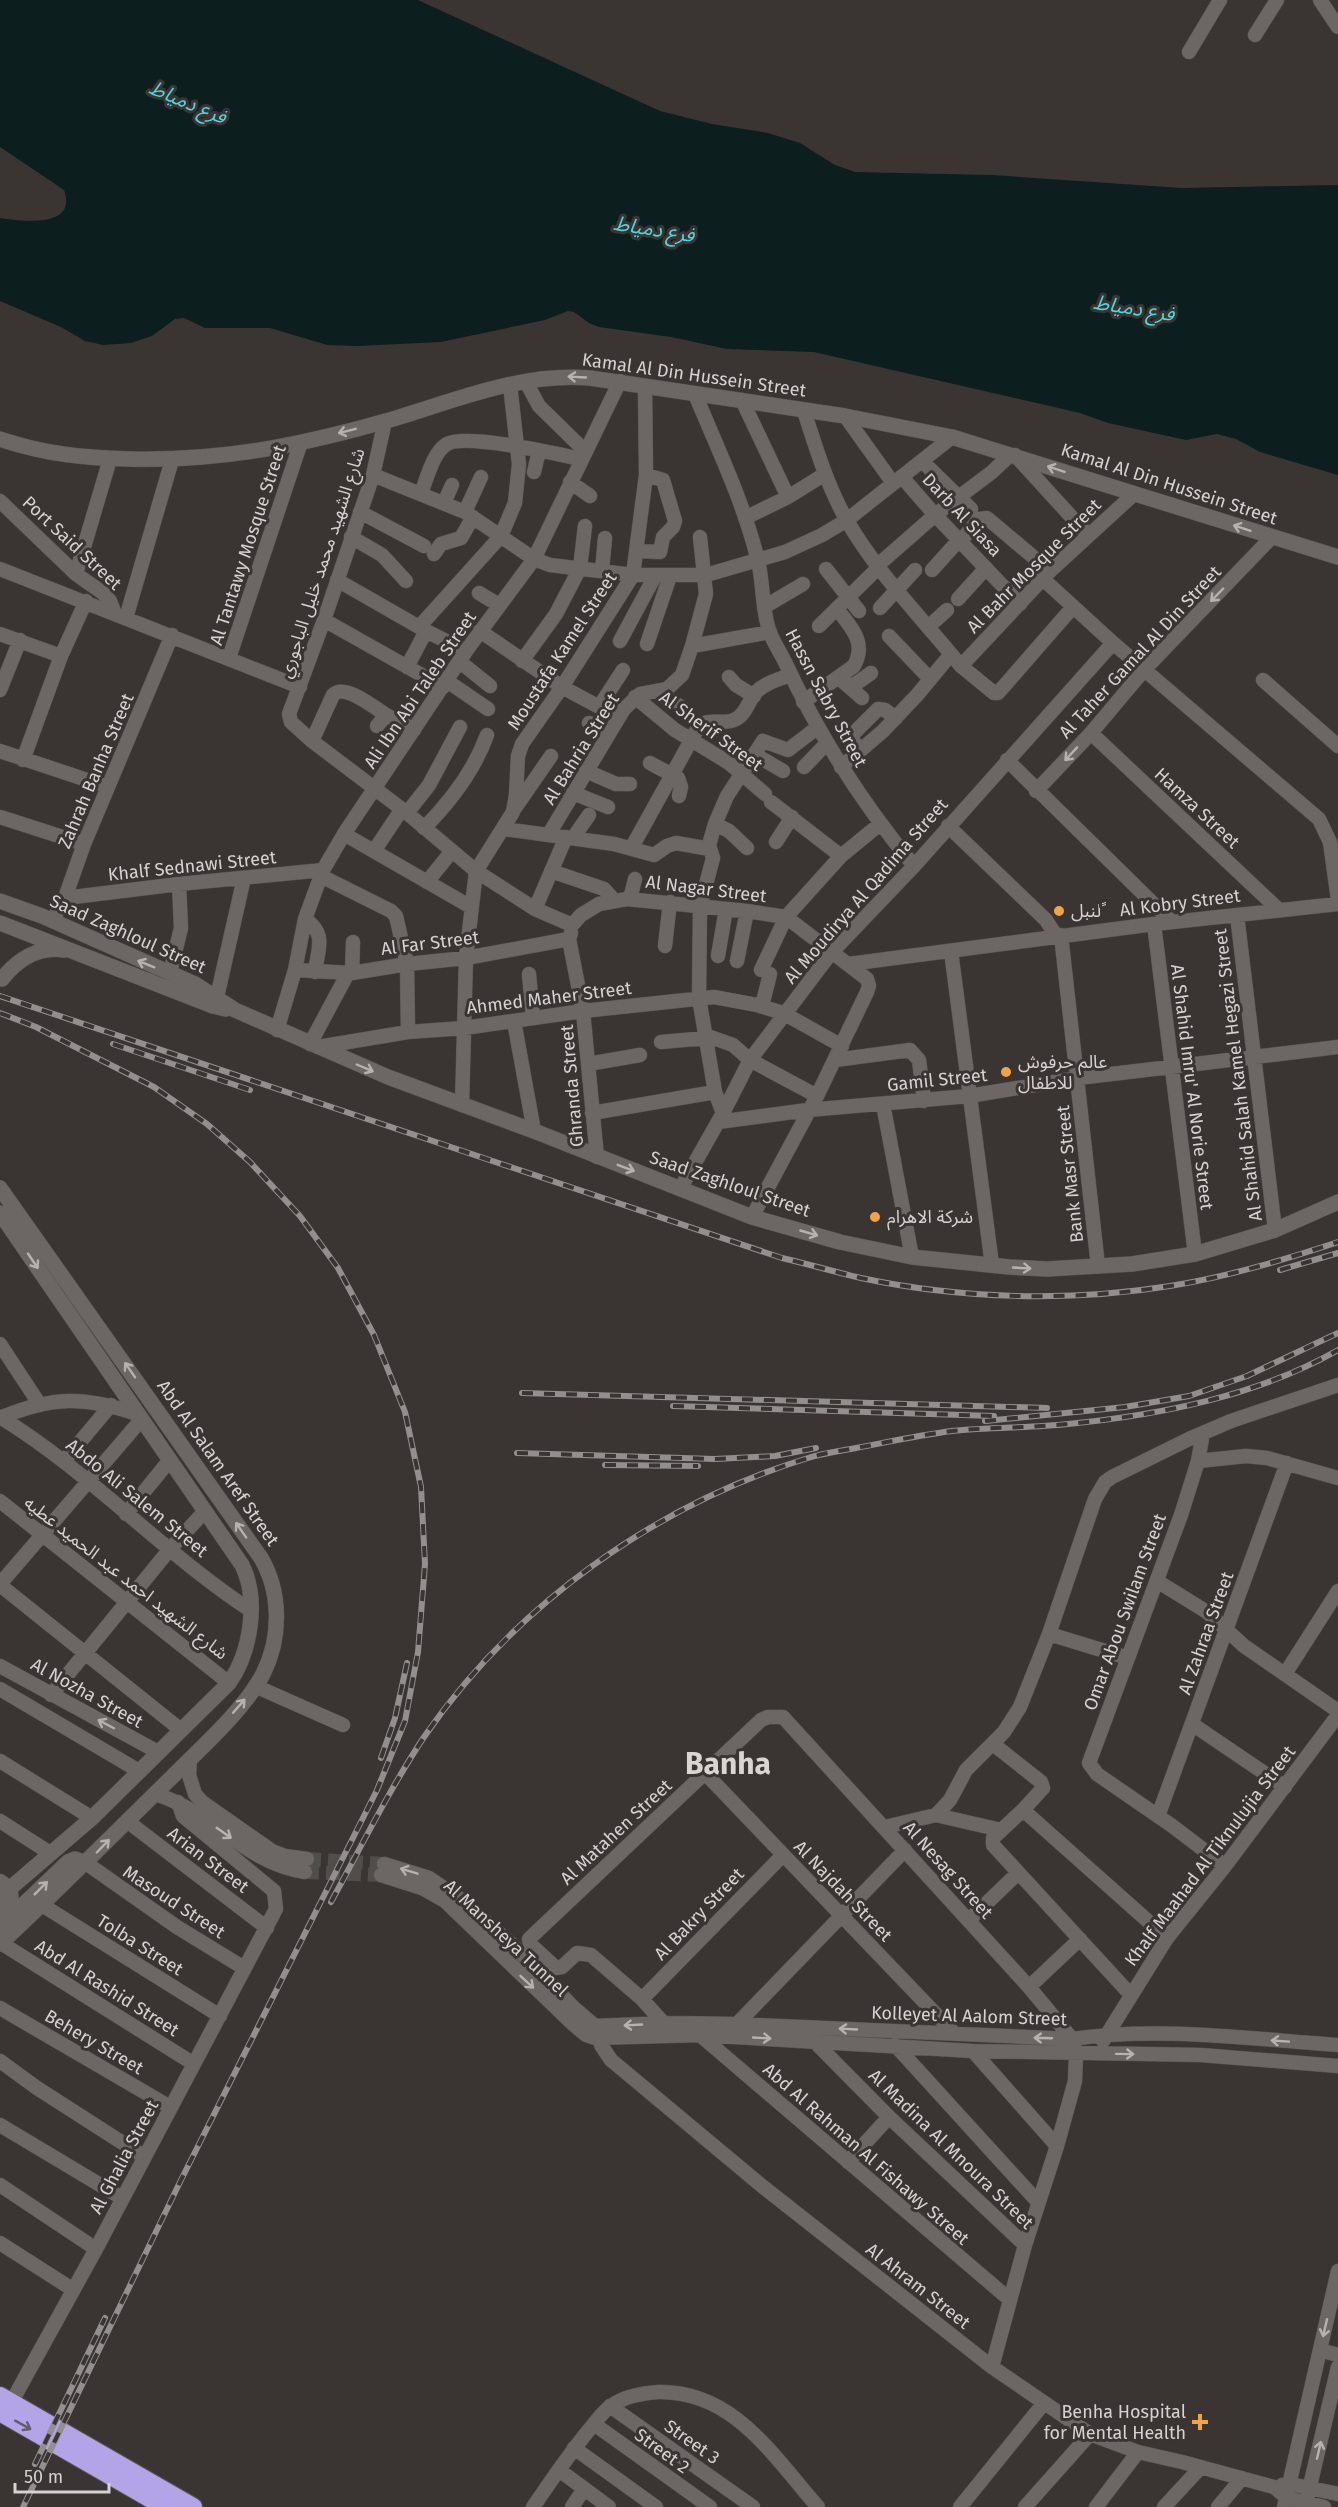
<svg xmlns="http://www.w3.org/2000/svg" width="1338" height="2507" font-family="'Fira Sans','Noto Sans Arabic',sans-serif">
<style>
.water{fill:#0d1e1f}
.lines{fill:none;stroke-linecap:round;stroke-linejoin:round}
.street-tunnel{stroke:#514d4b;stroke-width:14;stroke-dasharray:14 7;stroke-linecap:butt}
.street-casing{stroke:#575351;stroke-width:15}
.secondary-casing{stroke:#575351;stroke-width:16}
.highway-casing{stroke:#575351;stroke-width:20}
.street{stroke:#6c6764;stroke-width:14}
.secondary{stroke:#6c6764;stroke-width:15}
.highway{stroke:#b2a4e7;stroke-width:18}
.rail-casing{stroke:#938f8e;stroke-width:6}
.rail{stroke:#3a3533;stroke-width:4;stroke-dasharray:11;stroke-linecap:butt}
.oneway{stroke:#b6b2b0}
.oneway2{stroke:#645c72}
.poi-dot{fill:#f4a344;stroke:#3a3533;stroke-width:2}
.labels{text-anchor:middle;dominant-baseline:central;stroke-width:6;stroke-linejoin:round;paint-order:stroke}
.street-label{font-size:18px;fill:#d5d2d1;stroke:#3a3533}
.poi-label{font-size:18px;fill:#d5d2d1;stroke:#3a3533;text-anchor:start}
.water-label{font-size:20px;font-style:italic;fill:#51d6e1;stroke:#3a3533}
.town-label{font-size:30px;font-weight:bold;fill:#dbd5d1;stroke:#3a3533}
</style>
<rect width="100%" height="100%" fill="#3a3533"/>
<!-- water -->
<path class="water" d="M0,0h418l242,111 52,13 56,9 32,10 35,22 20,7 137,3 190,13 156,-3v290l-78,-23 -24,-13 -19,-5 -31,6 -78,-17 -28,-10 -266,-61 -87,-3 -56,-12 -72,-10 -10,-4 -15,-11 -6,-1 -23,9 -104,22 -84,4 -30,-1 -57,-17h-65l-21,-10 -9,1 -23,17 -21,7 -28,2 -18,-4 -24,-14 -61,-26v-83c21,3 78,11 64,-28l-64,-43z"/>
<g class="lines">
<!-- street-tunnel -->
<path class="street-tunnel" d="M307,1859l77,5
M305,1872l76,3"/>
<!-- street casing -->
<g class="street-casing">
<path id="street" d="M1320,0l18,27
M1255,35l22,-35
M1189,52l31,-52
M526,382l13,24 46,45
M695,394c22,53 48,107 62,163 7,24 4,52 13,76 4,10 10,19 15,29 34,74 77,141 129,204
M742,400l46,97
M804,411c12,37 23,74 42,108 28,49 69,92 105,135l10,12 33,27h4l75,-86
M845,416l48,67
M385,421l-12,54 -49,145 -35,94 2,8 21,19 95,72 69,58 59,38 37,16
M1015,455l73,80
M923,462l48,47
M534,472l5,-21
M373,475l92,37 69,47 16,6 83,10h73l79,-23 37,-17 25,-15 105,-83
M902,477l33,38 85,89
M570,482l20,14
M421,493c6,-14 12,-41 26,-49 19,-11 110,10 134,15
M0,501l76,73 27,19 7,8 5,13
M444,503l8,-18
M360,512l64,34
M465,512l16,-35
M745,518l43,-21 37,-23
M351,537l31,18 24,26
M960,542l19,-23 8,-1 63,53
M638,551l22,1 3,-15 10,-10 2,-6 -12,-41 -17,-5
M434,554l7,-10 20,-6 12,-21
M878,565l57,-50 57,-43 18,-17
M0,569l300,118
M826,569l33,42
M932,570l27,-30
M602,571l3,-33
M76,574l34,-115
M1043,579l70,64 206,176 11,23 8,58
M337,580l89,51 40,20
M479,593l20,12
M958,599l28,-31
M764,607l39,-23
M880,608l35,-38
M126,618l46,-158
M324,620l119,67
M819,626l60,-59
M419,627l82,-91 14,-33 4,-39 -9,-79
M928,627l19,-17
M480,631l82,56 56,30
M0,634l61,22
M889,636l41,43
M620,641l35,-65
M647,644l23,-68
M692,646l78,-14
M229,658l72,-216
M459,661l31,25
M522,661l34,-47 24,-46 5,-42
M961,666l89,-95 84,-77
M407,667l19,-36
M729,677l7,8 18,11
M839,678l7,6 8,1 17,-12
M1263,680l75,66
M447,681l41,28
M846,684l16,14
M0,690l20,-50
M657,692l24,15
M635,697l40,33 54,33 36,31
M803,702l51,-36c13,-24 -3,-39 -17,-57
M599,707l24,-37
M589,723l20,10
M377,726l9,-11 28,15
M1091,733l187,176
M312,741l21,-46c11,-12 41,12 53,20
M861,750l-10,-11 1,-4 26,-26 7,1 11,8
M0,751l108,36
M754,754l29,17
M23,760l38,-104 25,-55
M1007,760l165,162
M650,763l28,15 3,9 -2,9
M804,767l23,-24
M841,767l42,-36 35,-37 33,-40
M586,771l30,13h14
M1036,791l55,-58 53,-63 128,-133
M573,793l35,14
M771,802l70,54
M515,808l36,-52
M407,813l22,-28 31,-58
M0,817l84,27
M715,824l14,7 18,17
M948,826l98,94 7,11 1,5
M424,828c27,-27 50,-57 63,-93
M504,829l110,15 40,11 13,-9 9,-3 34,6
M344,834l127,73
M549,834l75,-125 16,-15 27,-5 15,-14 10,-29 14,-52 -6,-57
M573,838l16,-23
M776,842l16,-25
M632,847l67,-121c12,-9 25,0 37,-7 10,-5 13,-19 20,-27 9,-9 23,-13 35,-17
M374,851l28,-42
M551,871l53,18 10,11
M321,876l70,35 5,5 11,48 1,68
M427,882l25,-31
M65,898l114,-14 144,-14
M630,899l5,-20
M535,909l31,-72
M1237,915l38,315
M305,919c22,15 13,29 10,53
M52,921l13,-23 19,-54 88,-209
M1154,924l41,330
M572,925l9,-10 18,-11 28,-5 120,12 39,6 81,62 2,7 -2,6 -50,104 -65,121
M571,933l-2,6 14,72 14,146
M1061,935l37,331
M665,946l5,-44
M951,951l41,314
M718,956l8,-47
M737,961l10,-50
M849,964l305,-40 184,-20
M295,970l57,3 55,-9 59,-6 103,-19
M761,970l25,-53 55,-61 39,-32
M170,973l11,-45 -2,-44
M352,973l1,-31
M529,974l4,44
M213,1006l4,-9 27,-119
M762,1006l8,-32
M514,1021l20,110
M277,1030l18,-60 10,-51 18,-49 21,-36 122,-183 68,-92 86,-178
M705,1035l28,10 17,15 67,36
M661,1042l45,-4
M310,1044l38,-71
M318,1047l90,-15 56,-4 119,-17 131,-14 43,8 26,8 59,33
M835,1060l75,-10 9,10 5,41
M588,1064l52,-9
M883,1104l29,153
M462,1105l4,-147 10,-87 37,-59 3,-17 2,-39 4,-12 40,-57 71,-112 13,-100 -1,-89
M592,1113l123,-21
M723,1113l-8,-21 -16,-94 1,-91 13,-49 -4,-13 6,-21 12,-28 36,-55 25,9 30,-23
M718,1122l90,-12 161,-14 109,-18 260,-31
M680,1189l43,-76 27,-53 81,-107 83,-87 199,-223
M0,1344l40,61
M0,1417c90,55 162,135 250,193
M0,1418c52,-22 84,-22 137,-4
M1203,1433l-5,28 -17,54 -92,248 8,11 74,51 54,41
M64,1461l47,-56
M1198,1461l48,-5 21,2 71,20
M0,1501l229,182
M126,1514l43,-53
M1157,1581l50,31 37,34 94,65
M0,1584l141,-164
M0,1585l181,145
M1049,1634l79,24
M0,1666l158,86
M1285,1674l53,-83
M255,1686l88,39
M0,1689l139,82
M51,1695l119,-146 35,-38
M1192,1724l93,63
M993,1744l48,38 2,6 -20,22 -30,28v7l137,149
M190,1759l-1,16 6,19 7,8 70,49 13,5 22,3
M0,1761l92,57
M705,1773l250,261
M155,1794c57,17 89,69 150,78
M1023,1810l144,128
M936,1815l65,15
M1158,1816l129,-353
M0,1821l50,32
M127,1821l140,107
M885,1827l51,-12 14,-15 16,-30 38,-38 16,-25 29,-73 46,-135 10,-17 7,-5 77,-38 42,-18 107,-36
M86,1863l91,64 67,41
M384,1864l45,14 34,23 55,49 56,58 21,18 70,-3 71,1 336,15c87,-13 178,0 266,6
M381,1875l41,13 23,13 128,123 13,11 9,3 105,-3 273,16 228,4 137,11
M0,1881l10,7
M42,1905l178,111
M969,1920l49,-47
M1,1943l193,121
M1029,1987l51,-48
M642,1999l141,-144
M0,2008l170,99
M733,2028l172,-178
M599,2031l2,14 10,15 151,126 230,181 98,67 48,18 44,10 92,25 13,11 37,9
M700,2035l309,264
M675,2036l-33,-37 -51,-44 -14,-2 -15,14 -6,1 -26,-24 -1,-5 232,-219 7,-3h15l246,270 43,52 4,15 -1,27 -18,65 -32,99
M814,2041l75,76 136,128 -33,122
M1103,2041l64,-103 58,-72 113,-151
M895,2045l143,157
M973,2051l84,95
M0,2061l37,27 106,68
M0,2125l122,73
M848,2162l41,-45
M0,2185l96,64
M0,2243l72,46
M1320,2350l18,5
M11,2403l85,-154 180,-340 -2,-18 -91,-75 -5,-14
M610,2406l143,101
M594,2424l116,83
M574,2448l82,59
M559,2470l50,37
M1282,2485l8,-1 48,10
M533,2507c18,-26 36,-53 56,-77 7,-8 14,-19 22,-24 12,-9 32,-13 48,-14 75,-1 114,64 159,115
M572,2507l12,-18
M960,2507l84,-104
M1025,2507l65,-73
M1096,2507l42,-55
M1164,2507l37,-40
M1218,2507l24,-29
M1284,2507l54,-236
M1305,2507l33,-140"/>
</g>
<!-- secondary casing -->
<g class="secondary-casing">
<path id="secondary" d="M0,439c45,15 83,19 130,20 91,2 168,-13 256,-38 66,-19 134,-49 204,-43l255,38 107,21 386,120
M0,901l42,15 153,68 40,26 153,67 146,54 218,86 88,25 72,15 97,10 38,2 85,-5 63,-10 80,-24 63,-28
M0,923l213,83 13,3
M2,979c15,-19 36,-33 62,-29
M0,1188l261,370c20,34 20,79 3,114 -17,35 -63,76 -90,103 -58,57 -115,114 -174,169
M0,1213l242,352c17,34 9,87 -13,118l-137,135 -92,79
M0,1912l11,-14 -1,-10
M0,1927l68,-65 7,-3 11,4"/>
</g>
<!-- highway casing -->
<g class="highway-casing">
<path id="highway" d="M0,2396l193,111
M0,2412l165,95"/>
</g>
<!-- street -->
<use href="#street" class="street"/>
<!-- secondary -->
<use href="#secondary" class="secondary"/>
<!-- highway -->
<use href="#highway" class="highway"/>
<!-- rail casing -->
<g class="rail-casing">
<path id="rail" d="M0,996l782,262c26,6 53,14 79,20 99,21 209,24 309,8 57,-9 113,-26 168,-44
M0,1013l36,14 118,60 53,37 43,38 50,54 38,52 36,67 31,77 16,75 4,77 -7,88 -13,69 -28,69 -197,392 -157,325
M113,1044l137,46
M1280,1270l58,-17
M522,1393l525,15
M673,1406l321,10
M985,1421l140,-14 64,-11 58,-20 91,-43
M517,1453l198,6 60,-3 41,-8
M605,1465l93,1
M381,1758l14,-40 12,-55
M331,1902c30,-55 58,-112 93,-165 91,-132 231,-232 384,-279 15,-5 32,-7 48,-10 32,-6 64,-13 96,-17 39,-4 78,-3 116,-7 92,-9 189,-28 270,-74
M35,2464l70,-146"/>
</g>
<!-- rail -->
<use href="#rail" class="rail"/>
</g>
<!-- one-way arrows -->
<defs><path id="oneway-shaft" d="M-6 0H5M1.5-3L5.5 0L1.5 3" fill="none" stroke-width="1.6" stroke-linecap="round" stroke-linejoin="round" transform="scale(1.5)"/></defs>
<g class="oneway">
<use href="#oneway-shaft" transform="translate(577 377) rotate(-177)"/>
<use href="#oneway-shaft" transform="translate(347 431) rotate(166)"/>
<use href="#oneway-shaft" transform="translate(1056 469) rotate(-162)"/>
<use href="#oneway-shaft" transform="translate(1242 528) rotate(-162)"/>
<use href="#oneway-shaft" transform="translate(1217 595) rotate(134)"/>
<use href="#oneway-shaft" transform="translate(1071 754) rotate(133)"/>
<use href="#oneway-shaft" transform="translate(146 964) rotate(-158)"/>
<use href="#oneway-shaft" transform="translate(365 1068) rotate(23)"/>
<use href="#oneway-shaft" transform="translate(626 1168) rotate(21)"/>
<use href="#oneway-shaft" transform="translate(809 1233) rotate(16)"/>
<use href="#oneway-shaft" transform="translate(33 1261) rotate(56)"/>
<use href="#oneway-shaft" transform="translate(1022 1268) rotate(3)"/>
<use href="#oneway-shaft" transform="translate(130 1370) rotate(-125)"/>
<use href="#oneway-shaft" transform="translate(241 1530) rotate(-125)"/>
<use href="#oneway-shaft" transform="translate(239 1706) rotate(-49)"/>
<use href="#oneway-shaft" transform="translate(106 1724) rotate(-152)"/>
<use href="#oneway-shaft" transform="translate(224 1833) rotate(35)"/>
<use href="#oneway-shaft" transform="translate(103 1846) rotate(-46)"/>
<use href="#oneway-shaft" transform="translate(409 1871) rotate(-163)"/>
<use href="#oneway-shaft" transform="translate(41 1888) rotate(-45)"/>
<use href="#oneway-shaft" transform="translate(527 1982) rotate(43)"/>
<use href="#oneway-shaft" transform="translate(633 2025) rotate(177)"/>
<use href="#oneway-shaft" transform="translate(848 2029) rotate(-177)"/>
<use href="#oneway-shaft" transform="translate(762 2038) rotate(3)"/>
<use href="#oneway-shaft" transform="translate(1043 2038) rotate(-178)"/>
<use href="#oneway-shaft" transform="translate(1280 2041) rotate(-176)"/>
<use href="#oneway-shaft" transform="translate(1125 2054) rotate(1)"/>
<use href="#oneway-shaft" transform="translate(1325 2328) rotate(103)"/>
<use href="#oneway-shaft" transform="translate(1319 2450) rotate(-77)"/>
</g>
<use class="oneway2" href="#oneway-shaft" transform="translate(23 2425) rotate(29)"/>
<!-- markers -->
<g class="poi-dot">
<circle cx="1059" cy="911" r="6"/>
<circle cx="1006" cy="1072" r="6"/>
<circle cx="875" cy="1217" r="6"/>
<path d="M1197 2413h6v6h6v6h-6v6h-6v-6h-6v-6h6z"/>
</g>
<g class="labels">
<!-- street labels -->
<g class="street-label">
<text transform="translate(694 375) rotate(8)">Kamal Al Din Hussein Street</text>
<text transform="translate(1169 484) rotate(18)">Kamal Al Din Hussein Street</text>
<text transform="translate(962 515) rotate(47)">Darb Al Siasa</text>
<text transform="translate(72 543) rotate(43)">Port Said Street</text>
<text transform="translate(248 545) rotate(-72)">Al Tantawy Mosque Street</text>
<text transform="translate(322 563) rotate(-72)">شارع الشهيد محمد خليل الباجوري</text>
<text transform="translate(1034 566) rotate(-45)">Al Bahr Mosque Street</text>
<text transform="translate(562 651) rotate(-57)">Moustafa Kamel Street</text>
<text transform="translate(1140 652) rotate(-47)">Al Taher Gamal Al Din Street</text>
<text transform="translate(420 690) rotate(-56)">Ali Ibn Abi Taleb Street</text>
<text transform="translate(826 698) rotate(62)">Hassn Sabry Street</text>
<text transform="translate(711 731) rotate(36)">Al Sherif Street</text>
<text transform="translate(581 749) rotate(-58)">Al Bahria Street</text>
<text transform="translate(96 771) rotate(-67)">Zahrah Banha Street</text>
<text transform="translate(1197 808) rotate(43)">Hamza Street</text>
<text transform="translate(192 866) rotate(-6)">Khalf Sednawi Street</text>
<text transform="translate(706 889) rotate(7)">Al Nagar Street</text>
<text transform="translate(866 891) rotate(-49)">Al Moudirya Al Qadima Street</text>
<text transform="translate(1180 903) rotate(-7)">Al Kobry Street</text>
<text transform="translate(128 934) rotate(24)">Saad Zaghloul Street</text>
<text transform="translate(430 943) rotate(-7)">Al Far Street</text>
<text transform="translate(549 998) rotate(-7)">Ahmed Maher Street</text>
<text transform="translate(1238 1075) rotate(-97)">Al Shahid Salah Kamel Hegazi Street</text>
<text transform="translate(937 1080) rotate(-6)">Gamil Street</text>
<text transform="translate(572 1086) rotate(-95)">Ghranda Street</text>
<text transform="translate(1192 1087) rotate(83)">Al Shahid Imru' Al Norie Street</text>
<text transform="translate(1070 1174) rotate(-96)">Bank Masr Street</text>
<text transform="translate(730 1184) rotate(19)">Saad Zaghloul Street</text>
<text transform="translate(218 1463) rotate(55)">Abd Al Salam Aref Street</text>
<text transform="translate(137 1498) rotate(39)">Abdo Ali Salem Street</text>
<text transform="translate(126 1578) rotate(38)">شارع الشهيد احمد عبد الحميد عطيه</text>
<text transform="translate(1125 1612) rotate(-70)">Omar Abou Swilam Street</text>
<text transform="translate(1206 1633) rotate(-70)">Al Zahraa Street</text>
<text transform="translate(87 1693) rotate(29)">Al Nozha Street</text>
<text transform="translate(616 1832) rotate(-43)">Al Matahen Street</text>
<text transform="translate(1210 1856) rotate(-53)">Khalf Maahad Al Tiknulujia Street</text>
<text transform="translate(208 1860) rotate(37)">Arian Street</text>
<text transform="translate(948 1870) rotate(48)">Al Nesag Street</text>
<text transform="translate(843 1891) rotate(46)">Al Najdah Street</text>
<text transform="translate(174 1902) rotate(33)">Masoud Street</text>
<text transform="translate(699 1914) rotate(-46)">Al Bakry Street</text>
<text transform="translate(506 1938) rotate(43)">Al Mansheya Tunnel</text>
<text transform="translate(140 1945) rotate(32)">Tolba Street</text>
<text transform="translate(107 1988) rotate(32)">Abd Al Rashid Street</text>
<text transform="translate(969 2016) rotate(2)">Kolleyet Al Aalom Street</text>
<text transform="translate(94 2042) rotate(30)">Behery Street</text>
<text transform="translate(951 2149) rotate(44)">Al Madina Al Mnoura Street</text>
<text transform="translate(866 2154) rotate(41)">Abd Al Rahman Al Fishawy Street</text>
<text transform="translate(124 2157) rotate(-62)">Al Ghalia Street</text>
<text transform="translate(918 2286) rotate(38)">Al Ahram Street</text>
<text transform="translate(692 2442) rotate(35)">Street 3</text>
<text transform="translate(662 2451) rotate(36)">Street 2</text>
</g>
<!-- poi labels -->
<g class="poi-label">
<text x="1071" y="911">لنبل ً</text>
<text x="1018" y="1062">عالم حرفوش<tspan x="1018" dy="21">للاطفال</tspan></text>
<text x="887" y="1217">شركة الاهرام</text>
<text x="1186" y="2412" text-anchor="end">Benha Hospital<tspan x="1186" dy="21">for Mental Health</tspan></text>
</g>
<!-- water labels -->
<g class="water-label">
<text transform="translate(188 102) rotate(23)">فرع دمياط</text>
<text transform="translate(654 229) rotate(9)">فرع دمياط</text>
<text transform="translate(1134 308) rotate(9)">فرع دمياط</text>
</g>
<!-- town labels -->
<g class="town-label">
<text x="728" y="1764">Banha</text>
</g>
</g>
<!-- scale -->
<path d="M15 2483v9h94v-9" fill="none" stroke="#d5d2d1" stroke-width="3"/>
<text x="24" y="2483" font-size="18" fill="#d5d2d1" stroke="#3a3533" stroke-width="4.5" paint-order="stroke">50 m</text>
</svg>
